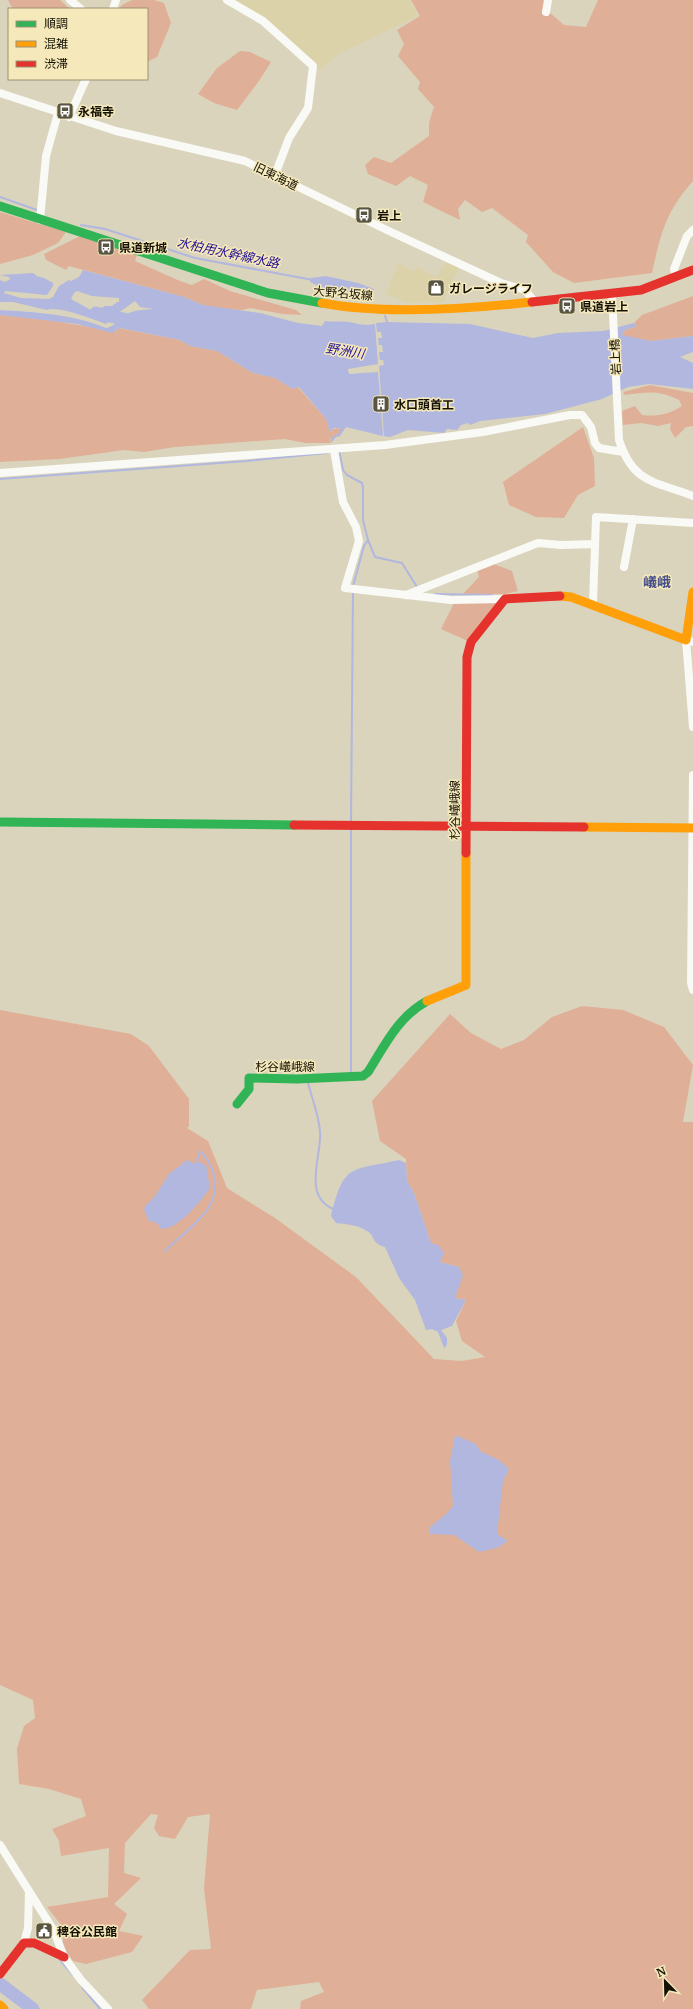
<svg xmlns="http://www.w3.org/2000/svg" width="693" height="2009" font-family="Merriweather,'Noto Sans JP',serif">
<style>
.built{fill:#dcd2aa}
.green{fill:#e0af97}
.water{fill:#b1b7de;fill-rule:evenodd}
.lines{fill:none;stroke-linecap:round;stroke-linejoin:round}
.stream{stroke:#b1b7de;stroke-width:2}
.river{stroke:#b1b7de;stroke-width:13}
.street{stroke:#f9f9f5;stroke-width:8}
.fast{stroke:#30b455;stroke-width:9}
.slow{stroke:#ff9f0a;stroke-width:9}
.jam{stroke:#e5322d;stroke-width:9}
.labels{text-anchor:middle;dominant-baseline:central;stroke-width:3;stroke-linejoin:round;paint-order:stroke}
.poi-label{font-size:12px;font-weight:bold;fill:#141002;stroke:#f5e9bc;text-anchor:start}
.street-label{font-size:12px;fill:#141002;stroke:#f5e9bc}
.water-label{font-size:13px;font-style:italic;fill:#271393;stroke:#f5e9bc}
.quarter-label{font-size:14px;font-weight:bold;fill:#454d8a;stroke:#f5e9bc}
</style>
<rect width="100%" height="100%" fill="#dad4bc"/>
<!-- built -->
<path class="built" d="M235,0h174l9,16 -81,39 -17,15 -52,-50z
M446,262l13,6 -16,34 -37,1 -20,-9 12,-31 15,8 4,-4 19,10z"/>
<!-- green -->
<path class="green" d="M8,0h52l10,9h-57z
M132,0h22l10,3 7,20 -14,34 -10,5v-53h-28l3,-4z
M411,0h136l2,12 15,13 22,2 12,-27h95v181c-28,32 -32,52 -41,92l-78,10 -21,-11 -27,-30 2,-7 -36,-27 -10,4 -17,-12 -7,9 2,11 -37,-18 5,-17 -18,-9 -14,10 -28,-12 -3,-9 9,-8 17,6 38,-27v-13l5,-16 -16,-18 2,-7 -22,-26 6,-12 -7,-14 23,-14z
M240,51l10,1 21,10 -12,19 -22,29 -23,-7 -16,-9 19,-26z
M0,212l66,20 -8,11 -25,12 -33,9z
M80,236l58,16 -3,9 45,20 12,4 12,-6 26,12 66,19 6,5 -19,-1 -33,-6 -7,2 -19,-1 -21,-4 -19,-8 -115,-31 -3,4 -20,-10 -2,-6z
M693,296v40l-42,5 -27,-4 -2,-2 3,-5 12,-4 -3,-3 8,-8z
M0,315l41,4 75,12 3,-3 61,12 10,6 27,5 36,22 22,5 18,11 5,-2 28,32 5,13 2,-3 8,-1v4l-11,7 1,4h-26l-20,-4 -110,8 -31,5 -20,-2 -64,9 -60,3z
M650,385l43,8v33l-7,1 -11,11 -5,-9 1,-6 -13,3 -17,-3 -18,2 -1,-14 13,-5 7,9c15,2 28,-1 40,-9l-3,-6c-21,-10 -31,-8 -54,-5l-2,-3z
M583,427l11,31 1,28 -17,9 -14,23 -28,-1 -27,-12 -6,-23z
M494,564l18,7 6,20 -12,3h-43l16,-17 -2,-8z
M454,603h42l-28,38 -27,-12z
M582,1006l41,4 41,17 29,38 -10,57h10v887h-393l1,-8 23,-9 -5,-10 -62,8 -6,19h-102l-7,-9 48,-50 21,-1 -7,-61 6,-74 -22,3 -13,22 -16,-3 -5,-8 4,-13 -7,-1 -26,29 -1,30 17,5 -27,26 13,10 -8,17 24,5 -11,16 -46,12 -13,-3 -11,-16 3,-15 -18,-23 61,-10 1,-49 -48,8 -2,-15 -7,-12 34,-13 -5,-17 -32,-10 -30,-5 -2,-35 7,-23 11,-8 -2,-18 -33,-15v-675l131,24 18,12 40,53v27l-2,2 21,13 19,47 48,30 81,59 78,82 28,2 23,-4 -23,-16 -6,-20 10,-21 -11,-2 4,-31 -19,-5 -9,-19 -17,-50 -7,-12 -1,-22 -26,-18 -8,-40 78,-87 21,19 30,16 23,-9 28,-23z"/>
<!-- water -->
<path class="water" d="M83,270l101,27 19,8 57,8 38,10 24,3 3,-5c8,1 16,0 24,1 11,2 14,4 26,2l3,40 -30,5 1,5 29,-2 5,64 -37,-9 -6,9 -4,1 -5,6v-5l8,-5 2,-5h-7l-4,4 -4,-13 -27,-32 -6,2 -18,-11 -22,-5 -36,-22 -27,-5 -10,-6 -60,-12 -8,5 -35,-9 -77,-9v-5c35,2 72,4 106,18 8,-1 14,-9 21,-14 9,-5 19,-4 27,-5l-14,-2 -5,-6 -21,15 -8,8c-10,-4 -50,-19 -59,-14l-34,-8h-13v-22l5,2 5,-3 -1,-2 -9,-2 33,-2 3,2v1l8,2 9,5v3l-6,9 -42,-4 -1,2 17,5 28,1 4,-2 6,-11 10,-6 2,1 8,-4zM77,291l15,5 27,2v4h-2l-5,4h-8l-3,4h-10l-20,-11 3,-6z
M326,276l32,7 16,6 -1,5 -16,1 -34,-7 -13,-6 1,-4z
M387,322l83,2 63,14 25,-5 45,-2 31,-8 3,3 -12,4 -3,5 29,6 42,-5v16l-13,5 13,6v26l-44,-5 -21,3 -26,12 -57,15 -65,7 -10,4 -2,-2 -7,2 -4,5 -10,-1 -3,4 -36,-3 -18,7 -6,-1 -5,-70 5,-1 -1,-5h-3l-1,-8h4l-1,-7h-3l-1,-7h4l-1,-6h-4l-1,-9z
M187,1160l9,4 1,-3 9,4 4,23c-9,13 -32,42 -49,41l-3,-5 -10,-4 -4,-11 1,-3 10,-10 14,-22z
M399,1160l7,3 1,18 7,12 17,50 7,2 6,8 -4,9 19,5 4,8 -8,23 11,2 -14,26 -11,4 6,8v7l-3,3 -6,-16 -6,-3 -6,1 -11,-30 -16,-22 -14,-31c-14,-4 -9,-10 -18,-16 -9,-6 -21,-7 -31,-8l-5,-7c13,-53 19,-45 68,-56z
M455,1435l21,9 4,7 19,9 10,9 -6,12 -6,53 11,7 -11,7 -18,4 -25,-17 -24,-1v-7l15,-12 8,-9 -3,-45z"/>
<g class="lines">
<!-- stream -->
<path class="stream" d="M0,197l37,13
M81,225l24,4 90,29 118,22
M385,316l2,6
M339,450l4,20 4,5 15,8 1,5v32l5,20 -4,6 -11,40
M0,479l247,-18 79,-8 2,-1
M368,540l7,17 27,6 15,24
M435,594l57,1
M351,822l2,-232
M351,828v244
M308,1083c4,16 11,32 12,49 2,24 -18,63 13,77
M165,1251c12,-12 36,-30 44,-44 11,-19 6,-42 -9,-56l-3,10
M60,1960l13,15
M82,1987l18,22"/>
<!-- river -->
<path class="river" d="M96,313l41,9
M0,1984l33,25"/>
<!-- street -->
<path class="street" d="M70,0l11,9
M227,0l36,21 50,45 -5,42 -19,30 -14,37
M113,9l3,-9
M546,12l2,-12
M0,93l116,38 129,30 146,71 110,51 24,7 9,11
M69,117l17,-38
M40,220l6,-64 12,-43
M676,277l-2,-8 13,-33 6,-6
M612,294l7,146c14,44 36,41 74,56
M334,450l9,52 13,25 3,14 -14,47 106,12 54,-1
M0,473l385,-28 98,-13 87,-17h12l9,12 4,16 4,5 24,4
M624,567l9,-48
M406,595l132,-52 23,2 34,-1
M593,604l3,-87 97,6
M693,642l-7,-2 7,87
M693,775l-2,208 2,7
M0,1845l54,86 10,26 17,23 27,29
M24,1943l4,-15 1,-37"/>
<!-- fast -->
<path class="fast" d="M0,206l268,87 54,10
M0,822l294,3
M237,1104l12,-15v-11l48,1 66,-3 5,-4c17,-27 30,-55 59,-71"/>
<!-- slow -->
<path class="slow" d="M322,303c63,12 146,6 210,-1
M560,596l11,1 115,43 7,-48
M584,827l109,1
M427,1001l39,-16v-132
M0,2005l4,4"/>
<!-- jam -->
<path class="jam" d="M532,302l109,-12 52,-20
M294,825l290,2
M466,853l1,-196 4,-15 34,-43 55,-3
M0,1974l24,-31h10l30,14"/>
</g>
<!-- icons -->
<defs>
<g id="bus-square" transform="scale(0.9)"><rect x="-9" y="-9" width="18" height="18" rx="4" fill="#595543" stroke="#f5e9bc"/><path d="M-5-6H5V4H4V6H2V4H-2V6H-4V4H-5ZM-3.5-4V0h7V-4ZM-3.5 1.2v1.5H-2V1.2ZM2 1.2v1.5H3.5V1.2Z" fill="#fff"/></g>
<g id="shop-square" transform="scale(0.9)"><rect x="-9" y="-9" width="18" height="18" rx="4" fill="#595543" stroke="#f5e9bc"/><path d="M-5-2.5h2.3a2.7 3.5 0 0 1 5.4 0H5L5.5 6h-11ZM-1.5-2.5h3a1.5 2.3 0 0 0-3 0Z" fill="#fff"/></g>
<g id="building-square" transform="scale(0.9)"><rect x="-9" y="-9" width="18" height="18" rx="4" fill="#595543" stroke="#f5e9bc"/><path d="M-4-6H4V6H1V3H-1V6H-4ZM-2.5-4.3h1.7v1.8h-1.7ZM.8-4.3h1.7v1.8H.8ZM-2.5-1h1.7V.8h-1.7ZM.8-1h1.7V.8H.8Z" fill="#fff"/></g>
<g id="civic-square" transform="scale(0.9)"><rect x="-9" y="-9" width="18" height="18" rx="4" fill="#595543" stroke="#f5e9bc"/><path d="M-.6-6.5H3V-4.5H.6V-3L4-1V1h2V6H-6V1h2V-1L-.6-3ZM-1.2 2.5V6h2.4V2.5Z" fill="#fff"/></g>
</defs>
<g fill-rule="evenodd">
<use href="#bus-square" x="65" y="111"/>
<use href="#bus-square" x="364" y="215"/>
<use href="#bus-square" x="106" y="247"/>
<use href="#shop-square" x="436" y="288"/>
<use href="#bus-square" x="567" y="306"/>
<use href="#building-square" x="381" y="404"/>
<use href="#civic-square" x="44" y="1931"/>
</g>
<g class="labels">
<!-- poi labels -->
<g class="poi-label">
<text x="78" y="111">永福寺</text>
<text x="377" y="215">岩上</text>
<text x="119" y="247">県道新城</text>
<text x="449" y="288">ガレージライフ</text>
<text x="580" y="306">県道岩上</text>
<text x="394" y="404">水口頭首工</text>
<text x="57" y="1931">稗谷公民館</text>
</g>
<!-- street labels -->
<g class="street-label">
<text transform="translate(276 176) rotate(26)">旧東海道</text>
<text transform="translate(343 293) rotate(5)">大野名坂線</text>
<text transform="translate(615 357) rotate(-93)">岩上橋</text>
<text transform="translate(454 810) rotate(-90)">杉谷嶬峨線</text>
<text x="285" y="1066">杉谷嶬峨線</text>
</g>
<!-- water labels -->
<g class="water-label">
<text transform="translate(228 253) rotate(12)">水柏用水幹線水路</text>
<text transform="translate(345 351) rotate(9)">野洲川</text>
</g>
<!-- quarter labels -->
<g class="quarter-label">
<text x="657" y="582">嶬峨</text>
</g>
</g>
<!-- legend -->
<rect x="8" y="8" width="140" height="72" fill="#f5e9bc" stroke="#9b9272"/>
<rect x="16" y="21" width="20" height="6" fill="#30b455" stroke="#9b9272"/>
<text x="44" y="28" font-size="12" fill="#141002">順調</text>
<rect x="16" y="41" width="20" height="6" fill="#ff9f0a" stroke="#9b9272"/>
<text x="44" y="48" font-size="12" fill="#141002">混雑</text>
<rect x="16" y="61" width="20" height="6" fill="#e5322d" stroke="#9b9272"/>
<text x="44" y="68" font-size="12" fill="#141002">渋滞</text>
<!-- north arrow -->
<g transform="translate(665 1981) rotate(337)" stroke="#f5e9bc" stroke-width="3" paint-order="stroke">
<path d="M0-3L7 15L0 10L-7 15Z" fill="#141002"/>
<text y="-6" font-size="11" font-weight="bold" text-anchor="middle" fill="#141002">N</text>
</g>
</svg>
